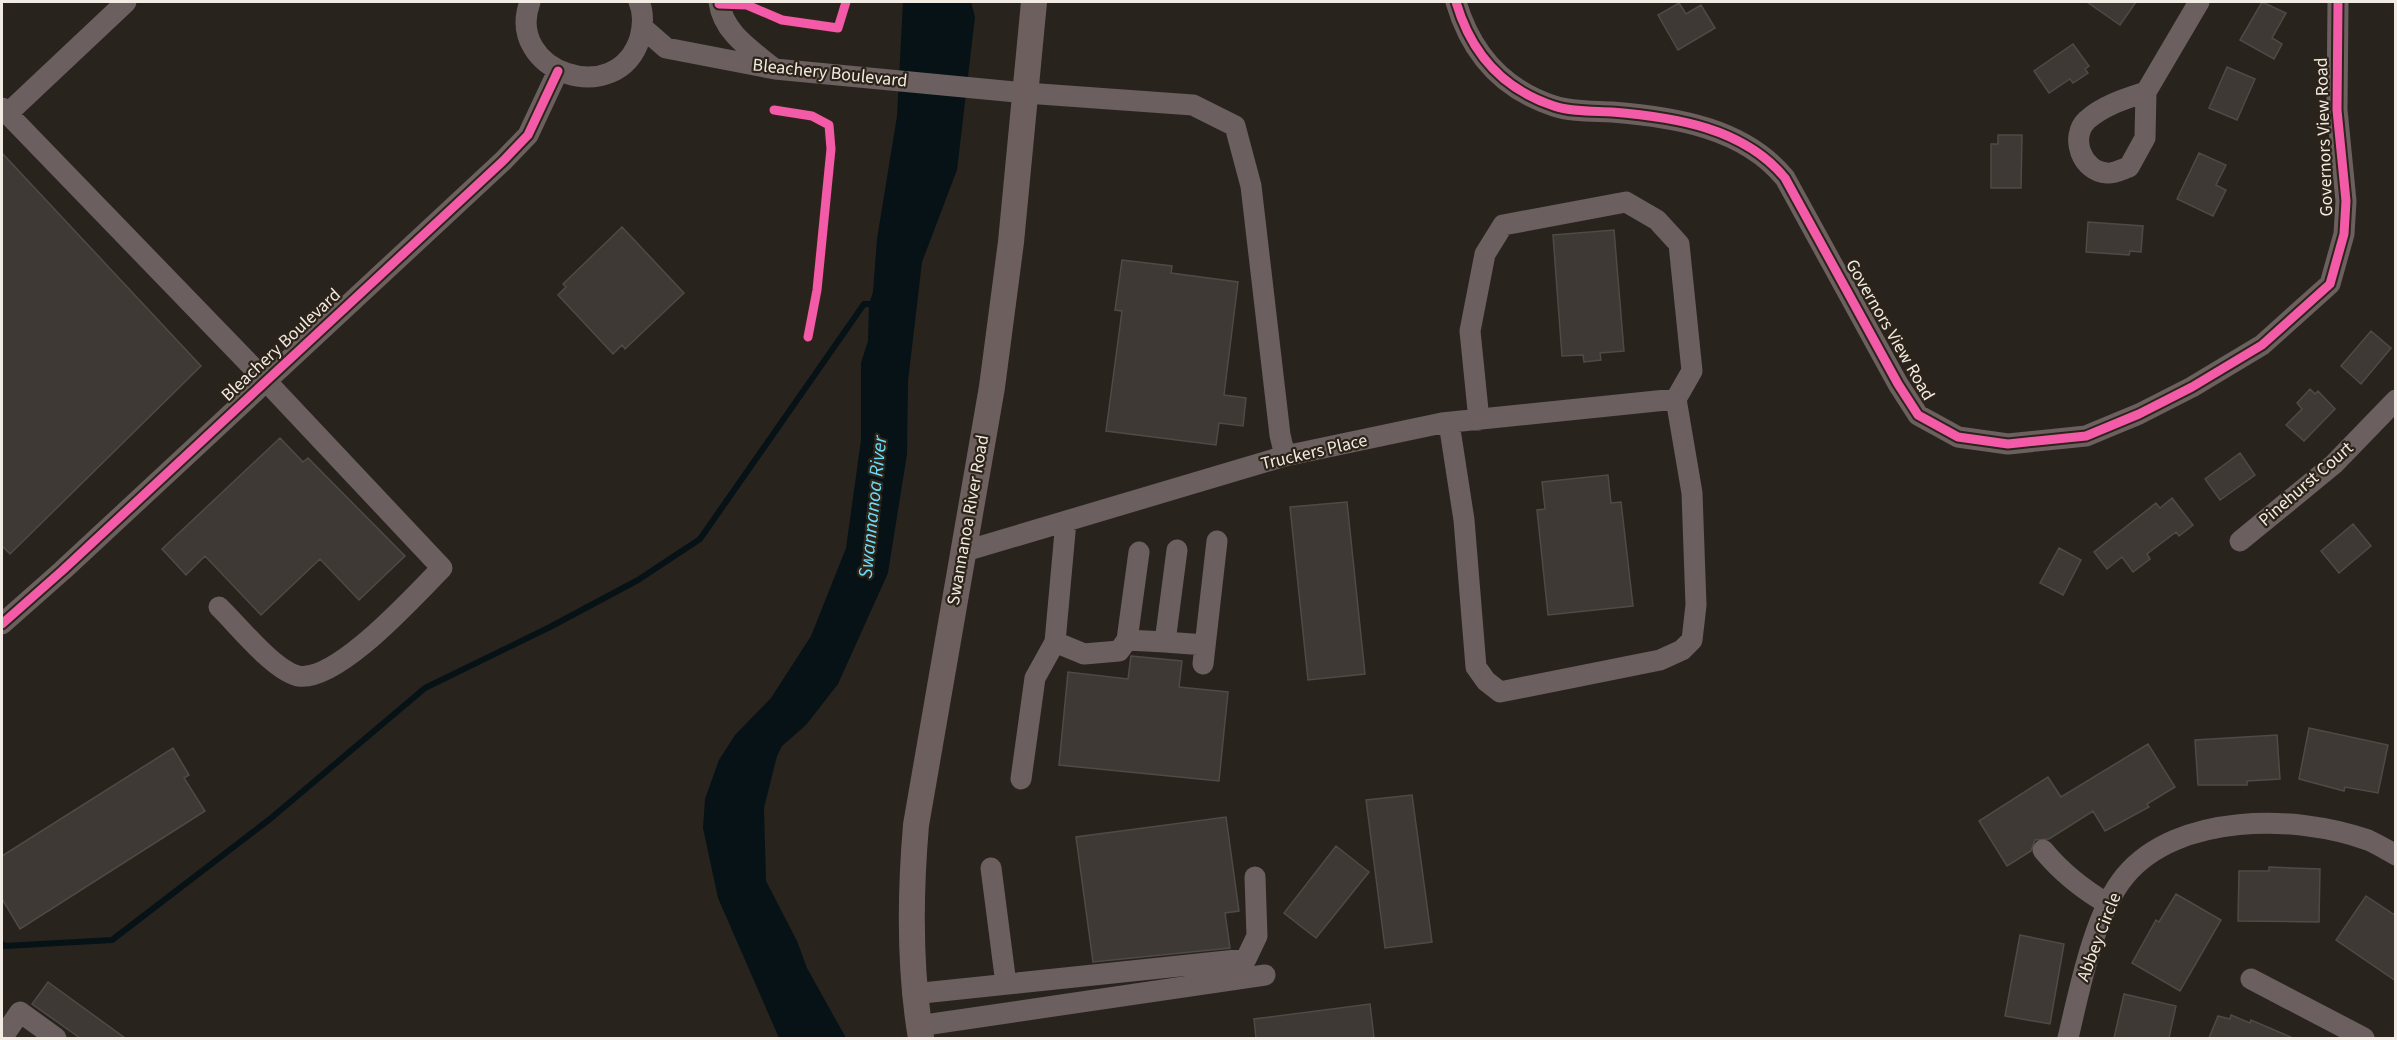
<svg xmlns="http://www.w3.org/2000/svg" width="2397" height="1040" font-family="'Source Sans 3',sans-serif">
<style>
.water{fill:#061215}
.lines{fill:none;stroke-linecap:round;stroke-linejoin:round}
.stream{stroke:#061215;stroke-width:6}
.building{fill:#3e3935;stroke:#504a46;stroke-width:1.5}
.minor{stroke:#6b605f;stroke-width:21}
.major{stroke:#6d5f5e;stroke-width:26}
.cycleway-casing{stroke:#2d2419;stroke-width:13}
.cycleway{stroke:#f35aa7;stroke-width:9}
.labels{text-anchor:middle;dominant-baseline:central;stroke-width:4.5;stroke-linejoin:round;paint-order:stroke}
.street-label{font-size:18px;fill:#f1ebe3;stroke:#2d2419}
.water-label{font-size:20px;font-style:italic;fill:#6cdcf9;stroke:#2d2419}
</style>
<rect width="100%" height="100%" fill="#29231e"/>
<!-- water -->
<path class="water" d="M903,2h68l4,15 -18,153 -35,92 -14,119 -1,73 -19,119 -50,111 -32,41 -24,21 -5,10 -13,52 2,73 31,60 10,27 39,70h-67l-61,-140 -15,-70 2,-29 14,-39 16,-25 36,-37 40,-62 35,-88 15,-108v-77l7,-22 1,-37 4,-12 4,-53 20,-123z"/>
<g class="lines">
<!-- stream -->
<path class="stream" d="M2,944l3,2 107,-6 158,-121 155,-131 125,-61 88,-47 62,-41 164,-235h12"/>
</g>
<!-- building -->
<path class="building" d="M2087,2h49l-16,23z
M2262,2l24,11 -14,25 10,6 -8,15 -34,-19z
M1679,3l7,11 15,-9 14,23 -37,22 -20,-35z
M2073,44l16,22 -4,3 3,4 -15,10 -3,-4 -21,14 -15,-22z
M2227,67l28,12 -18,41 -28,-12z
M1998,135h24l-1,53h-30v-44h7z
M2,153l199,213 -191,188 -8,-8z
M2199,153l27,12 -10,20 10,5 -13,26 -36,-17z
M2088,222l55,4 -2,26 -11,-1 -1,4 -43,-3z
M622,227l62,66 -59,56 -3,-4 -9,9 -55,-59 8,-8 -3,-3z
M1614,230l10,121 -24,2 1,7 -17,2 -1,-7 -21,1 -9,-121z
M1122,260l50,6 -1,7 67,9 -14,113 22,3 -3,28 -24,-3 -3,22 -110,-14 16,-120 -7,-1z
M2371,331l20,17 -30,36 -20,-18z
M2310,389l5,5 3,-3 17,18 -31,32 -18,-16 16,-16 -5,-6z
M280,438l23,24 5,-4 97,98 -46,44 -39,-41 -59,56 -56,-59 -19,19 -24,-26z
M2240,453l15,22 -35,25 -15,-21z
M1608,475l3,28 10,-1 12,104 -85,9 -11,-105 8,-1 -3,-27z
M2172,498l21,27 -14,11 -3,-4 -29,22 3,5 -17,13 -11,-15 -15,12 -13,-17 62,-49 4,5z
M1347,502l18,172 -57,6 -18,-173z
M2353,524l18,22 -32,27 -18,-22z
M2059,548l22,12 -18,35 -23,-12z
M1131,656l51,5 -3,26 49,5 -9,89 -160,-16 9,-93 60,7z
M2309,728l79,17 -10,48 -33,-6 -1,4 -45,-12z
M2277,735l3,44 -33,2v4h-49l-3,-45z
M2148,744l27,43 -28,17 2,3 -44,24 -12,-20 -44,28 -14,1 -4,11 -24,15 -28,-45 69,-44 13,20z
M173,748l16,27 -5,3 21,33 -185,118 -18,-30v-43z
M1412,795l20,147 -47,6 -19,-148z
M1226,817l13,94 -14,2 5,35 -137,14 -17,-125z
M1336,846l33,26 -53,66 -32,-25z
M2269,867l51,2 -1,53 -81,-1 1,-50h30z
M2176,894l45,26 -41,71 -48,-28 24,-43 3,2z
M2366,896l30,20v65l-60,-41z
M2020,935l44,9 -14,80 -45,-8z
M48,982l77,56h-45l-48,-34z
M2124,994l52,12 -7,32h-55z
M1370,1004l4,34h-118l-2,-19z
M2231,1015l19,8 1,-3 42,18h-84l9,-22 12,3z"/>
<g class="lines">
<!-- minor -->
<path class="minor" d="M530,2c-26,69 87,109 110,36 3,-12 4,-25 -1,-36
M719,2c4,30 31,47 53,65
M1456,2c15,51 46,87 98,104 17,6 40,5 58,6 63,5 132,16 173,66l113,206 20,31 40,22 50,7 78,-8 53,-22 53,-27 70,-42 68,-61 14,-50 2,-33 -9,-91 1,-108
M643,28l23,20 109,21 251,24 167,12 42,21 16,60 29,249 5,21
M2146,92c-21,7 -42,13 -59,28 -18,17 -5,52 20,53 6,1 16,-4 22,-6l16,-29 1,-46 53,-90
M2,108l264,273 176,187c-27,27 -105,115 -144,108 -25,-6 -60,-51 -79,-69
M7,114l119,-112
M1479,420l-9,-89 15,-77 18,-29 123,-23 31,18 22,24 13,127 -16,28
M1449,423l15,97 12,147 10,14 14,11 160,-32 22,-10 10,-10 4,-35 -4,-112 -16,-94
M2240,541l94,-77 62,-64
M1177,550l-12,92 40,3
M962,552l323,-96 157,-33 234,-24
M2,624l61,-54 440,-409 25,-26 30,-64
M1127,640l38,2
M1055,642l29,12 35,-3 8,-11 12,-88
M1203,664l14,-123
M1021,779l14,-101 20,-36 11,-121
M2043,850c19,23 39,39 65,54
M991,868l15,116
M2251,979l113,59
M913,994l333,-35 11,-23 -2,-59
M918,1026l347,-51
M2,1038l18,-26 36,26
M2068,1038c11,-46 26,-125 57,-162 52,-63 171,-62 243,-36 9,4 19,10 28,15"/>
<!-- major -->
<path class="major" d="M921,1038c-12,-70 -11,-142 -5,-213l76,-438 19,-145 23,-240"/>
<!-- cycleway casing -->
<g class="cycleway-casing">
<path id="cycleway" d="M1456,2c15,51 46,87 98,104 17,6 40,5 58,6 63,5 132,16 173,66l113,206 20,31 40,22 50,7 78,-8 53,-22 53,-27 70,-42 68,-61 14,-50 2,-33 -9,-91 1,-108
M719,4l28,1 35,15 56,8 8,-26
M774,110l38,6 17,9 2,24 -14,141 -9,47
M2,624l61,-54 440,-409 25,-26 30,-64"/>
</g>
<!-- cycleway -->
<use href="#cycleway" class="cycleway"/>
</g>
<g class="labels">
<!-- street labels -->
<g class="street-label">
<text transform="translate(830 73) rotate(6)">Bleachery Boulevard</text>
<text transform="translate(2324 137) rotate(-92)">Governors View Road</text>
<text transform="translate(1890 330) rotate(60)">Governors View Road</text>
<text transform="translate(281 345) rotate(-43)">Bleachery Boulevard</text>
<text transform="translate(1314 452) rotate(-13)">Truckers Place</text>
<text transform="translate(2306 484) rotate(-41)">Pinehurst Court</text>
<text transform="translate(968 520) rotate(-80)">Swannanoa River Road</text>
<text transform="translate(2099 937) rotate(-69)">Abbey Circle</text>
</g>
<!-- water labels -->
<g class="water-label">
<text transform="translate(873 507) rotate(-84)">Swannanoa River</text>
</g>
</g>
<!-- border -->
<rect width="2397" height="1040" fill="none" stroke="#f1ebe3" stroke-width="6"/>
</svg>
